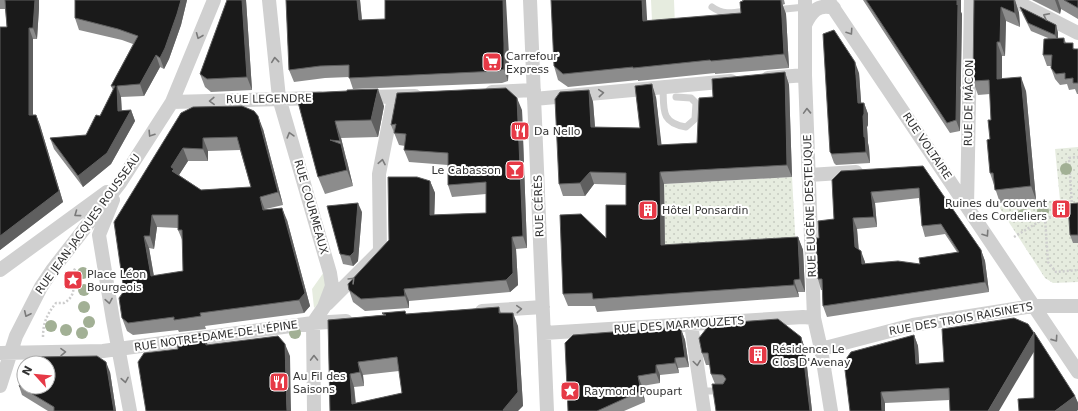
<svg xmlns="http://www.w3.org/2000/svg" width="1078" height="411" font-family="'DejaVu Sans',sans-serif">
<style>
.green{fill:#e6ecdf}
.park{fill:url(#park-dots)}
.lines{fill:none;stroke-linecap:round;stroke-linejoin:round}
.path{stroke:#cdcdcd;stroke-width:2.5;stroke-dasharray:2 2;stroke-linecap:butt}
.lane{stroke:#d0d0d0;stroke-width:7}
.street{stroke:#d0d0d0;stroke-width:14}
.tree{fill:#a2b095}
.wall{fill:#8c8c8c;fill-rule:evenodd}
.shaded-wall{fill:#5f5f5f}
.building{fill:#1a1a1a;stroke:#5f5f5f;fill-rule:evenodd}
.oneway{stroke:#7a7a7a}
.labels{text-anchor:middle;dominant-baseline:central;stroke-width:4;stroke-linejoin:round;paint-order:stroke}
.poi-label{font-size:11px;fill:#333;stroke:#fff;text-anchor:start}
.street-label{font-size:11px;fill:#333;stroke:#fff}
</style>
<defs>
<pattern id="park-dots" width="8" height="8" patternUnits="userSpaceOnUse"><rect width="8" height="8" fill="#e6ecdf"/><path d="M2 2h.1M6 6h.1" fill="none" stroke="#c6cbc0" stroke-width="1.8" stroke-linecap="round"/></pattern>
</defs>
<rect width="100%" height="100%" fill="#fff"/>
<!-- green -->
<path class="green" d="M651,0h23l1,27 -23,-6z
M324,272c2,16 4,25 -10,36l-2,-19z"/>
<!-- park -->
<path class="park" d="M1078,147v135l-25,1 -8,-5 -46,-71 6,-3 55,-4 -5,-51z
M792,177l4,73 -131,8 -1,-74z"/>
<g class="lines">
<!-- path -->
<path class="path" d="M1072,206l-3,-48 9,-1
M1045,218l12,-2 3,-9h10
M1014,237l31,-19 3,44 8,10 22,-2
M43,337c0,-14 4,-23 13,-34h8c9,-5 13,-15 5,-24l7,-12"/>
<!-- lane -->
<path class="lane" d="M712,7c11,8 20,6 33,4
M785,9l20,-2
M663,87c1,22 -3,36 23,40l9,-8 1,-16 -5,-5 -15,-1
M701,391h21"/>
<!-- street -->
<path class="street" d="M269,0l10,98 51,175 2,13 -8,21 -11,16 1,88
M530,0l17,411
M805,0v75l9,243 7,31 10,62
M828,0l250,372
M1013,0l65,33
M805,25c6,-13 13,-22 29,-17
M768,78l37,-3
M492,92l42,-2
M362,97l53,-1
M534,99l197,-18
M172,102l147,-4
M809,175l47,-3
M113,200l-14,35 14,85 17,91
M967,207l4,-207
M0,270l107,-78
M327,304l53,-53 -1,-77 15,-77
M482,311l61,-4
M691,324l13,87
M544,333l259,-16 11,1
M821,349l92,-24 120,-19h45
M0,353l103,-2 210,-28 33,-2
M0,386l16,-50 25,-49 12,-18 67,-86 52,-81 42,-102"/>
</g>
<!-- trees -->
<g class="tree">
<circle cx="1066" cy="169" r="6"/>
<circle cx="1043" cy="211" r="6"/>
<circle cx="1023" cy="215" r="6"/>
<circle cx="83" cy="273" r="6"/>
<circle cx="84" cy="290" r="6"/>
<circle cx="84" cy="307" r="6"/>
<circle cx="89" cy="322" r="6"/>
<circle cx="51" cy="326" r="6"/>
<circle cx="66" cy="330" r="6"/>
<circle cx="82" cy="333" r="6"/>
<circle cx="295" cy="333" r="6"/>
</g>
<!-- wall -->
<path class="wall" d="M0,0h39v8l-2,31h-4v76h3l4,10 23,77 -63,48v-223h7l-2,-18h-5z
M75,0h112l-6,25 -12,34 -5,10 -4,-2 -16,29 -23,1 1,14 9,-1 4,11 -24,43 -28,23 -29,-38 -4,-11 36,-3 14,-19 13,-26 -2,-4 22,-42 -11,-4 -43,-10 -4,-12z
M227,0h19l6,90 -41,2 -6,-5 -5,-13z
M286,0h74l2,20 147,35 -1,26 -6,2 -149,6 -4,-12 -24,1 -31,4 -5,-12z
M742,0h42l1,4 -3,1 4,9 3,54 -74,6v-1l-77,8v-1l-70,7 -10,-7 -4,-14 93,-45 94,-8 1,-11z
M863,0h98v12l1,2 -2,117 -10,2z
M974,0h41l4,13 1,14 -14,-6 -1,35h-3v23l24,12 10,109 -36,3 -10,-30v-34l1,-19 -1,-26 -12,1 -5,-14z
M1032,0h46v19l-17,-10 -1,5z
M1020,7l36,18 2,8v5h6l2,5 9,6h3v45h-1l-2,-5 -6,1 -2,-6 -7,1 -5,-6 -4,-11v-2h-4l-4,-11 5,-17 -17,-7 -8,-16z
M785,72l4,13 3,92 -128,7 1,61 133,-8 5,13 2,42h-7l1,5 -202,15 -2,-6h-27l-5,-12 43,-56 20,-33v-20l-32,-1 -9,12h-22l-4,-12 30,-94 4,12 2,25 45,1 16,-31 5,48 36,-2 16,-46z
M859,73l2,30h3l4,11v11l-1,2 1,16 1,5 1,15 -34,2 -2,-2 -4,-11z
M298,102l86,4 -6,31 -37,1 12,48 -28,8 -7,-17z
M522,110l5,138 -11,1 2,36 -8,7 -101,9v7l-44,3 -12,-9 -4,-12 40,-50 41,-59 5,12 -1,22 52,-2v-19l-34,3 -4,-12v-20l-39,-3 -5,-12 1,-4 -6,-1 -8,-20z
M181,113l82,16 20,76 -17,4 21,11 23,86 -6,7 -99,13 1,3 -27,3 -1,-2 -45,5 -6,-4 -5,-13 2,-27zM240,150l11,37 -50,3 -22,-15 9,-14h20v-10zM157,227l21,1v2l5,12v29l-29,5 -5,-28 5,1z
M923,166l58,84 4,11 4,31 -162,25 -4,-11 -1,-16h-1l-3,-11 1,-41 15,-19 -2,-39zM919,198l3,28 3,11 20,-3 12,18 -37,12h-55v-2l-6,-12 -2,-21 20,-2 -2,-24z
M1078,203v40h-5l-3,-8z
M362,212l-4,49 -5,5 -10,-2 -3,-10z
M499,307l2,6 17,13 5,80 -193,5 -2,-91 55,-5 -1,-2 24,1zM399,371l3,22 -46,10 -2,-16 10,-1 -1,-11z
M1014,318l61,78 3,7v7l-44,-12v-46l-84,48 -65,3v8h-35l64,-76 4,11 1,18 25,-2z
M681,329l4,11 4,27 -11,1 1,5 -19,2v8l-18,3 3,16 -21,9h-56z
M801,337l4,12 7,62 -97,-27 -4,-10 -1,-9h-4l-4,-12z
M110,372l6,39h-68l-26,-16 -3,-9z"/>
<!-- shaded-wall -->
<path class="shaded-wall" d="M35,0h4v8l-2,31 -4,-11z
M181,0h6l-6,25 -12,34 -5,10 -4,-11z
M242,0h4l6,90 -5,-13z
M357,0h3l3,32 -4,-12z
M503,0h3l3,55 -1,26 -4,-12z
M642,0h4l2,35 -5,-14z
M781,0l5,14 3,54 -5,-14z
M957,0h4v12l1,2 -2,117 -4,-11z
M1015,0l4,13 1,14 -5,-14z
M1055,0h3l3,9 -1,5z
M1001,7l5,14 -1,35 -5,-14z
M1056,25l2,8v9l-3,-7z
M29,28l4,11v87l-4,-11z
M997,42l5,14v37l-5,-14z
M156,55l4,12 -16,29 -4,-12z
M855,62l4,11 3,41 -4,-11z
M785,72l4,13 3,92 -5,-12z
M1021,77l5,14 10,109 -5,-14z
M652,84l4,13 7,60 -5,-12z
M117,86l4,11 1,25 -4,-11z
M378,89l6,17 -6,31 -7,-17z
M589,90l4,12 3,38 -5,-13z
M517,98l5,12 5,138 -4,-12z
M864,103l4,11v11l-1,2 1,16 1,5 1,15 -4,-11 -2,-15 -1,-21z
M131,110l4,11 -24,43 -28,23 -5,-11z
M36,115l4,10 23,77 -63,48v-14z
M258,116l5,13 20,76 -5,-13z
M335,121l6,17 5,20 -6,-17z
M203,138l5,13v10l-5,-12z
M341,144l6,17 6,25 -6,-16z
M183,148l5,13 -11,17v6l-6,-17z
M590,172l4,12 -9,12 -5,-13z
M660,172l4,12 1,74 -4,-13z
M430,181l5,12 -1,34 -4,-12z
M871,192l4,11 2,24 -3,-10z
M260,197l5,13h-2z
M358,203l4,9 -4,49 -5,5 -3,-10z
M282,208l5,12 23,86 -6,7 -5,-13z
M152,215l5,12 -3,22 -4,-13z
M853,218l4,11 2,28 -4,-10z
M144,236l5,12 7,41 -5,-13z
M512,237l4,12 2,36 -8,7 -4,-12z
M798,237l5,13 2,42 -5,-13z
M981,250l4,11 4,31 -4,-10z
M861,251l4,11 1,13 -4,-11z
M794,280l4,12 1,5 -5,-12z
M404,289l5,12v7l-4,-12z
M513,313l5,13 5,80 -5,5h-15v-1z
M681,329l4,11 4,27 -4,-10z
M204,333l4,13 -2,-1z
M1034,333l4,12 -39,66h-11z
M914,335l4,11 2,29 -4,-11z
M801,337l4,12 7,62h-2z
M285,344l5,12 1,55h-4z
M675,358l3,10 1,5 -4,-10z
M106,362l4,10 6,39h-2z
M358,362l5,13 1,11 -4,-14z
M656,365l4,10v8l-4,-10z
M350,374l4,13 2,24 -4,-7z
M638,376l4,10 3,16 -4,-11z
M881,392l4,11v8h-3z
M1075,396l3,7v7l-1,1h-22z"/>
<!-- building -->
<path class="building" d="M5,0h30l-2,28h-4v87h7l23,76 -59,45v-209h7z
M75,0h106l-4,14 -12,34 -5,10 -4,-3 -16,29 -23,2 1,25 13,-1 -24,43 -29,23 -28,-38 36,-3 10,-20 4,1 15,-30h-4l27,-50 -20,-7 -43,-11z
M227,0h15l5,77 -40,2 -7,-5z
M286,0h71l2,20 26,-1v-19h118l1,44v25l-6,2 -149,7v-13l-29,1 -31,4z
M551,0h91l1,21 98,-8 -1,-11 3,-1 1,-1h37l3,54 -73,7 -1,-1 -77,8v-1l-70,7 -9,-8z
M866,0h91v5l1,-1 -2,116 -9,3z
M974,0h40l1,13 -14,-6 -1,35h-3v37l24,-2 10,109 -36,4 -2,-17h-3l-3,-33 3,-1 -2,-19h3l-2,-40 -16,1z
M1064,0h14v8z
M1020,7l36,18 -1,10 -27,-12z
M834,30l21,32 3,41h6v11l-1,2 1,21h1l1,15 -34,2 -2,-2 -7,-118z
M1064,38v5h9v6h5v34h-5v-5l-8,1v-6l-9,1 -5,-6 1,-13h-9l1,-16z
M785,72l2,93 -127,7 1,73 137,-8 2,42 -6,1v5l-201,14 -1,-6 -29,1 -3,-79 21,-1 25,24v-33h20v-32l-36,-1 -10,11 -21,1 -4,-85 5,-7 29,-2 2,37 49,1 -5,-42 17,-2 6,61 39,-2 2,-45 14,-1 -1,-18z
M506,88l11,10 6,138 -11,1 1,36 -7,7 -102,9 1,7 -44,3 -12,-9 -1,-6 41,-44 -1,-63h29l13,4v34l56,-2v-31l-38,3v-32l-44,-3 2,-16 -12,-1 2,-9 -5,1 6,-32z
M378,89l-7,31 -36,1 5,20 -10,-1 11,4 6,26 -29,7 -20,-75 7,-9 42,-2v-1z
M242,106l12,5 4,5 20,76 -18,5 3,13 19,-2 23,85 -6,7 -99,13 1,3 -27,4v-3l-46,6 -6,-5 -3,-20 5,-7 -10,-69 67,-109 12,-6zM237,137l14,50 -50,3 -29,-19 2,-2 -3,-2 12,-19 20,1v-11zM152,215h26v15h4l1,41 -32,5 -7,-40h6z
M923,166l58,84 4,32 -162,24 -1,-27h-4l-2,-41h3l-1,-17 16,-2 -2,-39 9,-9zM919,188l3,38 19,-2 18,28 -40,6 1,6 -22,-3 -36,3 -1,-13 -6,-4 -2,-29 21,-1 -3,-25z
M358,203l-4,49 -4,4 -10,-2 -13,-48z
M1078,203v32h-8l-2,-31z
M499,307v6h14l5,79 -15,18 1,1h-174l-2,-91 58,-5 -4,-2 23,-2 1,3zM397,357l5,36 -50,11 -2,-30 10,-2 -2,-10z
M1014,318l14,6 6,9 -46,78h-38l-1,-23 -68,4 1,19h-32l-6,-49 7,-10 63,-17 2,29 28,-2 -2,-33z
M778,319l23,18 9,74h-94l-4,-27h11l3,-5 -3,-4 -12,-1 -3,-21h-6l-3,-15 11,-14z
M678,327l3,2 4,28 -10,1v5l-19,2v8l-18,3 3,15 -44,20h-29l-3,-68 8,-8z
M1034,332l41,64 -20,15h-36l-1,-12 16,-1z
M204,333l2,12 72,-9 7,8 2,67h-141l-8,-49 6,-9 34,-4 -1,-12z
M97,356l9,6 8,49h-60v-4l-35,-21 5,-9v10h24v-24h-16l4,-6z"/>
<!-- one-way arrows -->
<defs><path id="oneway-chevron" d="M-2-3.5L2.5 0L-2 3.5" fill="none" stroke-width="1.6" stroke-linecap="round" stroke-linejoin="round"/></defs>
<g class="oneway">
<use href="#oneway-chevron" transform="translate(1046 16) rotate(-153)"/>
<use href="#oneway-chevron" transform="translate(850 32) rotate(56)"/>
<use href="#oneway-chevron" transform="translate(199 36) rotate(112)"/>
<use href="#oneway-chevron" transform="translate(275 60) rotate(-96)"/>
<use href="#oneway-chevron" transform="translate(601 93) rotate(-5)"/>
<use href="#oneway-chevron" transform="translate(212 101) rotate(178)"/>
<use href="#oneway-chevron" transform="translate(807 111) rotate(-92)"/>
<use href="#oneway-chevron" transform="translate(151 134) rotate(123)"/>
<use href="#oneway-chevron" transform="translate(290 135) rotate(-106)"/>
<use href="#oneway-chevron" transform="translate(382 162) rotate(-79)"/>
<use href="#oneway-chevron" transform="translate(77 214) rotate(144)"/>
<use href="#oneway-chevron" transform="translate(986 234) rotate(56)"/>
<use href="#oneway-chevron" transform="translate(352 280) rotate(-45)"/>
<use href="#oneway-chevron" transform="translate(109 301) rotate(80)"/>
<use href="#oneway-chevron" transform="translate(519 309) rotate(-4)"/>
<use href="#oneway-chevron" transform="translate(27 314) rotate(115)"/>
<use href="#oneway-chevron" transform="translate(1055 339) rotate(55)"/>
<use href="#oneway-chevron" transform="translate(63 352) rotate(-1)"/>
<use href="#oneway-chevron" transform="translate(314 358) rotate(-91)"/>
<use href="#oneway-chevron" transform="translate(697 363) rotate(82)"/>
<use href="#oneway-chevron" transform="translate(125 380) rotate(80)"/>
</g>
<!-- icons -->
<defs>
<g id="supermarket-square" transform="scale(1)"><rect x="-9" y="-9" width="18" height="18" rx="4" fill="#e63946" stroke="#fff"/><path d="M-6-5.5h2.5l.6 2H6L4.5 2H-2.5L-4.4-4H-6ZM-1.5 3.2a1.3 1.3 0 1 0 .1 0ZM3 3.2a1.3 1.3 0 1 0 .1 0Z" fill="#fff"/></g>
<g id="restaurant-square" transform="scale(1)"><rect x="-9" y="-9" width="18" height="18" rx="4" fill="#e63946" stroke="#fff"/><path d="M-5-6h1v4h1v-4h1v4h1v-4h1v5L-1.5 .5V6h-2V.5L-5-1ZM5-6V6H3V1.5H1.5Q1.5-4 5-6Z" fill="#fff"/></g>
<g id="bar-square" transform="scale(1)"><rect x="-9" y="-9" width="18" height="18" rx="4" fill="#e63946" stroke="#fff"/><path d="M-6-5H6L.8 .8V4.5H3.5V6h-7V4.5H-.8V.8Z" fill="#fff"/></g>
<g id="building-square" transform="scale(1)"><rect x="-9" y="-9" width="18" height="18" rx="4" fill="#e63946" stroke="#fff"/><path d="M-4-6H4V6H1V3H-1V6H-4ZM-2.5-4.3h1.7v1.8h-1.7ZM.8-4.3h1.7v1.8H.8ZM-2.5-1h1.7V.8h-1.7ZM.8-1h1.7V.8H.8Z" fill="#fff"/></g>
<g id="sight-square" transform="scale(1)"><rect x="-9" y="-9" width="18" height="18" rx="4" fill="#e63946" stroke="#fff"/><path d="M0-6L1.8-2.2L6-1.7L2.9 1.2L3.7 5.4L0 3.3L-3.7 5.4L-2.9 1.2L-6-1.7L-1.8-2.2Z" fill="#fff"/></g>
</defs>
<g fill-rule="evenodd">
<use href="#supermarket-square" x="492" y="62"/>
<use href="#restaurant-square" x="520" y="131"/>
<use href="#bar-square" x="515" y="170"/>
<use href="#building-square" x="1061" y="209"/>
<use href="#building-square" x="648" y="210"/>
<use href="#sight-square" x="73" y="280"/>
<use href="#building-square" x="758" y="355"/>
<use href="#restaurant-square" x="279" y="382"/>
<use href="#sight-square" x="570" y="391"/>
</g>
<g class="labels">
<!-- poi labels -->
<g class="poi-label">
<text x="506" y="56">Carrefour<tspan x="506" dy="13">Express</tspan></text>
<text x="534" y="131">Da Nello</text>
<text x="501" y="170" text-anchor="end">Le Cabasson</text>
<text x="1047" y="203" text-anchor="end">Ruines du couvent<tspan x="1047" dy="13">des Cordeliers</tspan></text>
<text x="662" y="210">Hôtel Ponsardin</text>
<text x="87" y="274">Place Léon<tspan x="87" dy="13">Bourgeois</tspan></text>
<text x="772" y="349">Résidence Le<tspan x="772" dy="13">Clos D'Avenay</tspan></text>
<text x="293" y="376">Au Fil des<tspan x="293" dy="13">Saisons</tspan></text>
<text x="584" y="391">Raymond Poupart</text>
</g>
<!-- street labels -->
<g class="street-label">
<text transform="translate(269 99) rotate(-1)">RUE LEGENDRE</text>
<text transform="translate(969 103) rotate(-89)">RUE DE MÂCON</text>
<text transform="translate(927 146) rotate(56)">RUE VOLTAIRE</text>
<text transform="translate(539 206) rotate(-92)">RUE CÉRÈS</text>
<text transform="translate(810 206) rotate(-92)">RUE EUGÈNE DESTEUQUE</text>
<text transform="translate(311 207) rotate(74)">RUE COURMEAUX</text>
<text transform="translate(88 224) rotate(-54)">RUE JEAN-JACQUES ROUSSEAU</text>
<text transform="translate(961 319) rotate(-10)">RUE DES TROIS RAISINETS</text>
<text transform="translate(679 325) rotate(-4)">RUE DES MARMOUZETS</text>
<text transform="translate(216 336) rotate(-8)">RUE NOTRE-DAME-DE-L'ÉPINE</text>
</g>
</g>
<!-- north arrow -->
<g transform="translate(36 375) rotate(297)"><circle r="19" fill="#ffffff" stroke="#adadad"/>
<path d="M0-3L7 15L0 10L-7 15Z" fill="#e63946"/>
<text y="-6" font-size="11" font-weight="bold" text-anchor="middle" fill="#333333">N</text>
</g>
</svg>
